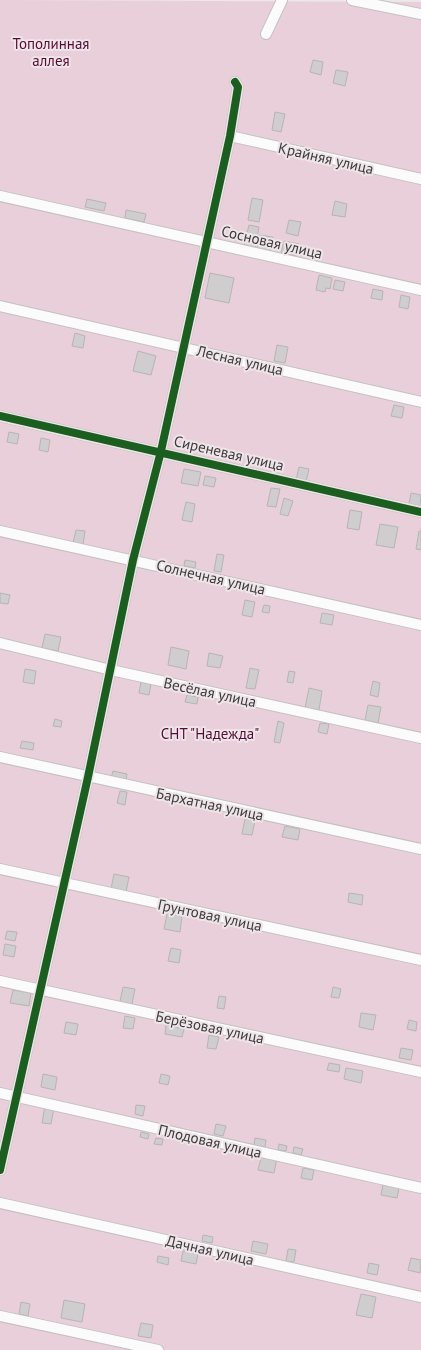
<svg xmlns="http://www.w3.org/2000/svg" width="421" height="1350" font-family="'PT Sans',sans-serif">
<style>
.green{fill:#e8cfda}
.building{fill:#d0cdce;stroke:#b7b4b5}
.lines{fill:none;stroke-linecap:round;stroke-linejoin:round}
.street-casing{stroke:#c4c0c2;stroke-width:12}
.street{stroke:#fcfbfc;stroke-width:10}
.cycleway-casing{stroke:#eee5e8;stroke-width:11}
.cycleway{stroke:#1b5e20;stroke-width:8}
.labels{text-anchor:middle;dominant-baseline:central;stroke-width:4;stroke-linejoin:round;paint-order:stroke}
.park-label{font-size:15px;fill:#570b38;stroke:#eee5e8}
.street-label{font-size:15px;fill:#3e3b3c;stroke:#eee5e8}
</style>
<rect width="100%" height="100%" fill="#ece7e9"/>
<!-- green -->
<path class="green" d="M0,0l421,2v1348h-421z"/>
<!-- building -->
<path class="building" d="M313,60l10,2 -2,13 -11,-3z
M336,70l12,2 -3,14 -12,-3z
M275,112l10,2 -4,18 -9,-2z
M252,198l11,2 -4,22 -11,-2z
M87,199l19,4 -2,8 -19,-4z
M335,201l12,3 -2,13 -13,-2z
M126,210l20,4 -2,8 -19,-4z
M289,220l12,2 -3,14 -12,-3z
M249,225l10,2 -4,21 -11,-2z
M259,235l14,2 -3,14 -13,-2z
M284,241l15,3 -3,12 -15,-3z
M210,273l24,5 -5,25 -24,-5z
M319,275l13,3 -2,11 -4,-1 -1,4 -9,-2z
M335,280l10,2 -2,9 -10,-2z
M373,289l10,2 -1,9 -11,-2z
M401,295l9,2 -2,12 -9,-2z
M75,333l10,3 -2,12 -11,-2z
M277,345l11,2 -3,16 -11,-2z
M138,351l18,5 -5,19 -18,-4z
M394,405l10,2 -2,11 -11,-2z
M9,432l10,2 -2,10 -10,-2z
M41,438l9,2 -2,12 -9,-2z
M299,467l10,2 -3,13 -10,-2z
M184,469l17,3 -3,14 -17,-3z
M205,476l11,2 -2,9 -11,-2z
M271,488l9,1 -4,18 -9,-1z
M411,493l10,2 -1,11 -11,-2z
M284,498l9,3 -5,15 -8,-2z
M186,502l9,2 -3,18 -10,-2z
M350,510l12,2 -3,18 -12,-2z
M380,524l18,3 -4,21 -18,-3z
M76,530l9,1 -2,14 -10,-2z
M419,531h2v19l-5,-1z
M217,554l7,1 -3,17 -7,-1z
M185,560l11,2 -1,6 -11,-2z
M0,593l10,2 -2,9 -8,-1z
M245,600l10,2 -3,15 -10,-2z
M264,605l6,1 -1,7 -7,-1z
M322,613l12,2 -2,10 -12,-2z
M45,634l16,3 -3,14 -16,-3z
M171,647l18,4 -3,18 -18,-4z
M209,653l14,3 -3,12 -13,-2z
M250,668l9,2 -4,19 -9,-1z
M25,669l11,2 -2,13 -11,-2z
M289,671l6,1 -2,11 -6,-1z
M373,681l7,2 -2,14 -8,-2z
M141,682l10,2 -2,11 -10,-2z
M309,688l13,3 -3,19 -14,-2z
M187,695l11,2 -1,7 -12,-2z
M368,705l13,2 -3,16 -13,-3z
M55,719l7,2 -1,6 -8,-1z
M278,721l6,2 -4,20 -6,-1z
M320,723l9,1 -2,10 -9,-2z
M22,741l12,2 -1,7 -13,-2z
M113,771l14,3 -1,7 -15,-3z
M120,791l7,1 -2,13 -8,-2z
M245,819l10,2 -3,14 -10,-1z
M285,826l15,3 -2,11 -16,-3z
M114,874l15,3 -3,15 -15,-3z
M349,893l14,2 -1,10 -14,-3z
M167,914l15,2 -2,16 -16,-3z
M7,931l10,1 -2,9 -10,-2z
M5,944l11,2 -2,11 -11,-2z
M171,948l10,2 -2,13 -11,-2z
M123,987l12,2 -3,15 -12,-2z
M333,987l8,2 -2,9 -8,-1z
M13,990l18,3 -2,13 -19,-3z
M219,996l7,1 -2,12 -7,-1z
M361,1013l15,2 -3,15 -14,-3z
M125,1016l10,2 -2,11 -10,-1z
M409,1020l8,2 -1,9 -9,-2z
M66,1022l12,2 -2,11 -12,-2z
M166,1025l18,4 -2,8 -17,-3z
M209,1035l10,2 -3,12 -9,-1z
M401,1048l12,2 -2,10 -12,-2z
M329,1063l11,2 -1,7 -12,-2z
M346,1068l17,3 -2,12 -17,-4z
M43,1074l14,3 -2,13 -14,-3z
M161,1074l9,2 -2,9 -9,-2z
M136,1105l9,1 -2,10 -8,-2z
M45,1106l9,2 -3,16 -9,-1z
M216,1124l10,2 -3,10 -9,-2z
M141,1132l8,2 -1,5 -8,-2z
M156,1138l7,1 -1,6 -8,-1z
M255,1138l11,2 -1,7 -11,-2z
M279,1144l8,2 -1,5 -8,-1z
M294,1147l9,2 -2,6 -8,-2z
M262,1154l15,4 -3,15 -16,-3z
M303,1168l11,2 -2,10 -11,-2z
M383,1184l16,4 -2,10 -16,-3z
M203,1235l10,2 -1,6 -10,-2z
M253,1241l15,3 -2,10 -15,-3z
M288,1249l8,1 -2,12 -8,-1z
M183,1251l15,3 -2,10 -15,-3z
M158,1256l11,2 -1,7 -11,-3z
M411,1258l10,2 -1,13 -12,-3z
M369,1263l10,2 -2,10 -10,-2z
M361,1294l15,3 -4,21 -16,-3z
M64,1300l21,4 -3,18 -21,-4z
M21,1302l9,2 -2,12 -9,-2z
M141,1323l12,2 -2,13 -13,-2z"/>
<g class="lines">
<!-- street casing -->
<g class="street-casing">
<path id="street" d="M352,0l69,14
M266,34l16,-34
M230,136l191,43
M0,196l421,94
M0,306l421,96
M0,416l421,96
M0,531l421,94
M0,643l111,27 310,68
M0,757l421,92
M0,869l421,91
M0,981l421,91
M0,1093l421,95
M0,1170l88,-393 45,-217 28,-109 69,-315 8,-49 -3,-5
M0,1203l421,94
M0,1316l158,34"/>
</g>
<!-- street -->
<use href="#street" class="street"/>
<!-- cycleway casing -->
<g class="cycleway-casing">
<path id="cycleway" d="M0,416l421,96
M0,1170l88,-393 45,-217 28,-109 69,-315 8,-49 -3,-5"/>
</g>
<!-- cycleway -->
<use href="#cycleway" class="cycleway"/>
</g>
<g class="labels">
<!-- park labels -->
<g class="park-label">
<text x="51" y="43">Тополинная<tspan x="51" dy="17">аллея</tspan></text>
<text x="210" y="733">СНТ "Надежда"</text>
</g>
<!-- street labels -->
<g class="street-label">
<text transform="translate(326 158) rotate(13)">Крайняя улица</text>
<text transform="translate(272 242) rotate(13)">Сосновая улица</text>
<text transform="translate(240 360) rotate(13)">Лесная улица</text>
<text transform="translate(229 453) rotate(13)">Сиреневая улица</text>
<text transform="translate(211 577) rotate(13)">Солнечная улица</text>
<text transform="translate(210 692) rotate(12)">Весёлая улица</text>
<text transform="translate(210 804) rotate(12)">Бархатная улица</text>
<text transform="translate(210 915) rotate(12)">Грунтовая улица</text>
<text transform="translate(210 1027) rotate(12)">Берёзовая улица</text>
<text transform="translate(210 1141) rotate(13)">Плодовая улица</text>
<text transform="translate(210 1250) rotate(13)">Дачная улица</text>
</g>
</g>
</svg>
